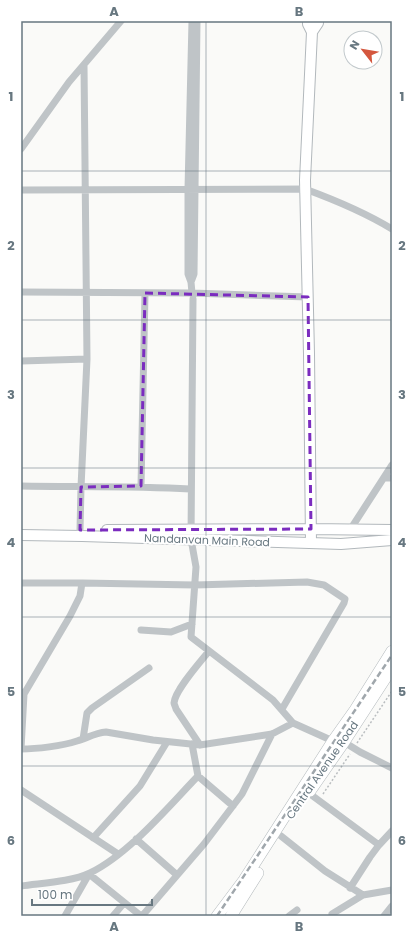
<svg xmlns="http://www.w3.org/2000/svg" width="413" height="937" font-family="Poppins,sans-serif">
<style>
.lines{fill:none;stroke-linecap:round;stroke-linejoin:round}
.secondary-casing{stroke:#b2b8bc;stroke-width:12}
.primary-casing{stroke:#b3b9bc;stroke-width:12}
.path{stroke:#babec0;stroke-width:1.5;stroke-dasharray:2 2;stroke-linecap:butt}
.street{stroke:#bfc4c7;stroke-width:7}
.secondary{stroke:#fff;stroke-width:10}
.primary{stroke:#fff;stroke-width:11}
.rail{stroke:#a0a7ac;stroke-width:2.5;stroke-dasharray:6 3;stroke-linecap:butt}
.marked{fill:none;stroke:#7b2cbf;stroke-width:3;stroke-dasharray:8 5;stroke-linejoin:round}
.grid{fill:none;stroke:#677780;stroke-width:1;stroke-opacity:0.55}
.labels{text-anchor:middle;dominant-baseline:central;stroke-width:4;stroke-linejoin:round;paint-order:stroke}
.street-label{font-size:11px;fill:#677780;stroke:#fff}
.neatline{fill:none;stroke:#677780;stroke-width:1.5}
.grid-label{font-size:13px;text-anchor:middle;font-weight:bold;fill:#677780}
</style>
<rect width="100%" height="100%" fill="#fafaf8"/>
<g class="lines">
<!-- secondary casing -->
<g class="secondary-casing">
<path id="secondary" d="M308,21v3l4,8 -7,148 4,174 2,189
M312,32l6,-9v-2
M107,530l204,-1 81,1
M21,535l61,1 259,8 51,-4"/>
</g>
<!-- primary casing -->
<g class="primary-casing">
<path id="primary" d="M306,791h4l34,-49 48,-74
M217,916l27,-36 89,-139 22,-31 37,-59
M231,916l27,-43"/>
</g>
<!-- path -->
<path class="path" d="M357,743l35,-52
M323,794l27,-40"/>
<!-- street -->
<path class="street" d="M192,21l-4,168v85l3,8 1,11
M21,149l48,-67 52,-61
M21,190l284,-1c30,11 59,23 87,40
M191,282l3,-8 3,-253
M21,292l171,1 116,4
M21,361l66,-2
M384,478h8
M21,486c56,1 113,0 169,3
M141,486l4,-193
M80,530l1,-43 6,-128 -3,-294
M350,530l42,-65
M21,583h61l-2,13 -10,20 -46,78
M82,583l113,2 112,-3 17,3 21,14 -1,4 -62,106
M141,630l30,2 21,-8
M21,692l3,2 -3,55
M293,723l40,18 11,1 16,10 32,16
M83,739l4,-26 5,-5 57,-40
M200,745l-24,-36c0,-1 -2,-5 -2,-6 1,-13 27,-42 35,-52
M21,749c16,0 41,-3 56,-8 10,-3 18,-8 29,-9l47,8 47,5 72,-11 21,-11 -20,-23 -82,-63 5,-70 -5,-28 2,-240
M198,776l35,30
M21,790l97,64
M306,791l73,54 13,-14
M281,836l44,35 38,24
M93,838l47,-52 27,-44
M136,839l41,36
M21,886c20,-3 50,-4 69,-13 39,-19 78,-66 108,-97l-6,-32
M350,888l20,-31 9,-12
M332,914l31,-19 29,-5
M65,916l24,-42 52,42
M113,916l11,-13
M142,916l62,-72 38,-50 30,-60
M289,916l8,-6
M384,916l8,-10"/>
<!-- secondary -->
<use href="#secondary" class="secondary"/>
<!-- primary -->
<use href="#primary" class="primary"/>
<!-- rail -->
<path class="rail" d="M217,916l175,-261"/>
</g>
<!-- marked area -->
<path class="marked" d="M145,293l163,4 3,232 -231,1 1,-43 60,-1z"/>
<!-- grid -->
<path class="grid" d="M206,21v895M21,171h371M21,320h371M21,468h371M21,617h371M21,766h371"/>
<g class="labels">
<!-- street labels -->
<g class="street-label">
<text transform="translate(207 540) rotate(2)">Nandanvan Main Road</text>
<text transform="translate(322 770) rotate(-55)">Central Avenue Road</text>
</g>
</g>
<!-- border -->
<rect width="413" height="937" fill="none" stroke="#ffffff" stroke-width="44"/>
<!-- north arrow -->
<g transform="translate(363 50) rotate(301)"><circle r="19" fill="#ffffff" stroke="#c2c9cc"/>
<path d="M0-3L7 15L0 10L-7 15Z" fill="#d4573e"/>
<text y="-6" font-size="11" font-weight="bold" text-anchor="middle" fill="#677780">N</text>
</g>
<!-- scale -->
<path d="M32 899v6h120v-6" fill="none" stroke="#677780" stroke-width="2"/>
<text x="38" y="899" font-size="12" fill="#677780" stroke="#ffffff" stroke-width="3" paint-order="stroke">100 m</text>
<rect x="22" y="22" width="369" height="893" class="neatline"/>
<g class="grid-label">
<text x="114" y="16">A</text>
<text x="299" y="16">B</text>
<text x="11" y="101">1</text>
<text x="402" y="101">1</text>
<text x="11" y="250">2</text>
<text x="402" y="250">2</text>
<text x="11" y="399">3</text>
<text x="402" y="399">3</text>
<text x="11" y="547">4</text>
<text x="402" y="547">4</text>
<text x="11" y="696">5</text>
<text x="402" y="696">5</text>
<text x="11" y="845">6</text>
<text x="402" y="845">6</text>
<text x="114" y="931">A</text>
<text x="299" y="931">B</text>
</g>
</svg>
